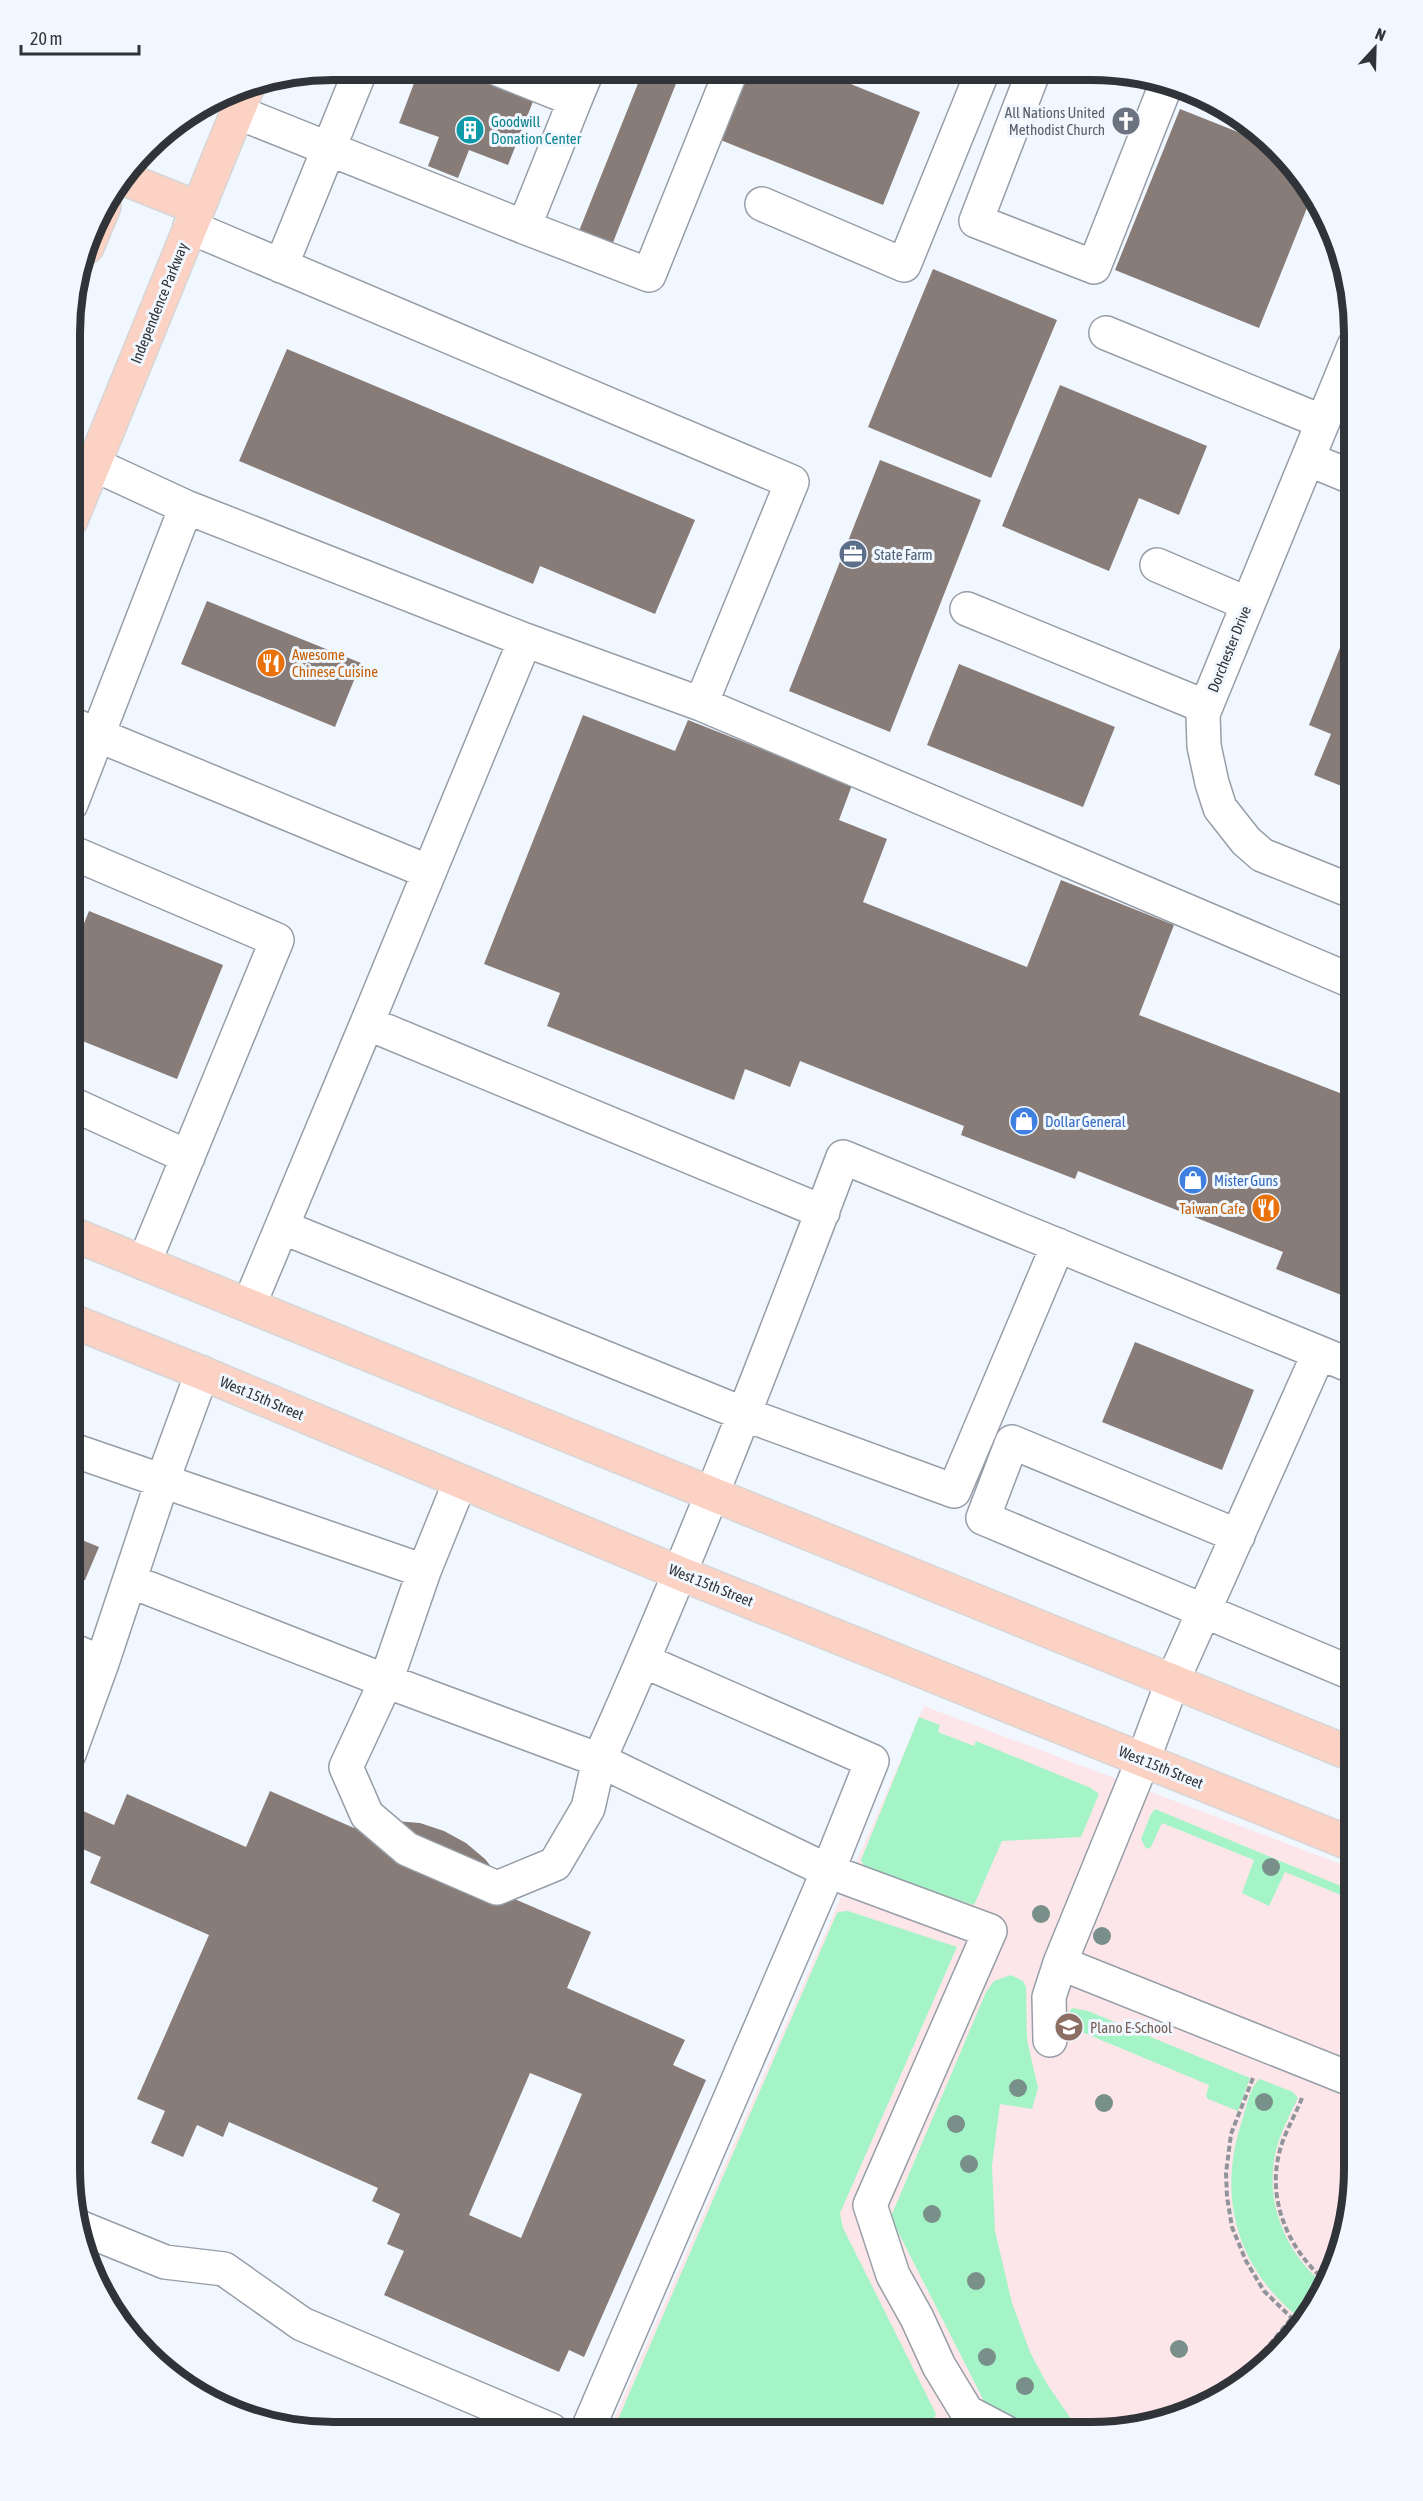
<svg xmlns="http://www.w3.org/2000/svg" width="1423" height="2501" font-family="'Asap Condensed',sans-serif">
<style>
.education{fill:#fce6e9}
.grass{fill:#a5f4c8}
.building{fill:#887c79;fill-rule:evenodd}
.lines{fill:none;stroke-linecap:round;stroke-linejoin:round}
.minor-casing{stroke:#979ea8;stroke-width:36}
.major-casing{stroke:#d6d6d7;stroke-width:36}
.path{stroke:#91959b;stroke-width:4;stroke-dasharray:6 3;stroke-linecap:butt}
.minor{stroke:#fff;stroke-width:33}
.major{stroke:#fbd2c4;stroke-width:33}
.tree{fill:#798f89}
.labels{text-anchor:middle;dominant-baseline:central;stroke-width:6;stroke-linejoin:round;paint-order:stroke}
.worship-label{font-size:15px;fill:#5b616d;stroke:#f1f7ff;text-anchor:end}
.culture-label{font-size:15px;fill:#0d838f;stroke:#f1f7ff;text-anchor:start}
.street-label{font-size:15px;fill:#303337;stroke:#f1f7ff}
.service-label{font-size:15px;fill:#4e5e75;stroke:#f1f7ff;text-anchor:start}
.food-label{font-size:15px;fill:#c56008;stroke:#f1f7ff;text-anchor:start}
.shop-label{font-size:15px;fill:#366cbe;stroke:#f1f7ff;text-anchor:start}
.education-label{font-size:15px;fill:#785e54;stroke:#f1f7ff;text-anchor:start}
.rim{fill:none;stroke:#303337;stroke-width:8}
</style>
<rect width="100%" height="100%" fill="#f1f7ff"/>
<!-- education -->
<path class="education" d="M924,1706l430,163 -1,317 -19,83 -34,60 -49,49 -75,40 -85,14 -482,-1z"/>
<!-- grass -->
<path class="grass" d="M919,1717l21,8 -2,7 36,14 2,-5 115,47 8,6 -18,43 -79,4 -28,64 -108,-35 -5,-10z
M1155,1809l198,82v9l-68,-28 -16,34 -27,-13 12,-33 -92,-37 -11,24 -5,2 -5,-10 10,-25z
M848,1911l109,36 -117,266 3,15 93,186 -8,18 -315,-1 223,-516 2,-3z
M1011,1975l12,6 3,6 1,53 11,48 -6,21 -32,-5 -8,62 3,65 17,72 18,49 17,32 33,48h-36l-45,-19 -13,-8 -94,-185v-6l94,-222 8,-11z
M1072,2008l16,3 162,67 -12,33 -30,-12 -2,-3 3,-11 -132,-55 -6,-8 -3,-9z
M1260,2079l33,13 5,6c-7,14 -14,28 -19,42 -18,53 3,111 46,145l-21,37c-66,-51 -88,-123 -62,-201 4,-12 8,-35 18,-42z
M1294,2321l4,9 -40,40 -2,-1z"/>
<!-- building -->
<path class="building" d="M419,70h40l75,29 -26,66 -39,-15 -11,28 -30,-12 11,-29 -40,-14z
M643,71h38l-71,179 -33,-14z
M740,72h81l99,40 -37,93 -170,-68z
M1180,109l96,38 37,46 -54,135 -144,-58z
M933,269l124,51 -66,158 -123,-51z
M287,349l408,171 -40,94 -115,-48 -7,18 -294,-123z
M1060,385l147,61 -28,69 -40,-17 -30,73 -107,-45z
M880,460l101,40 -91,232 -101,-41z
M207,601l154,62 -26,64 -154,-63z
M1354,613v178l-40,-16 17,-41 -22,-9z
M959,664l156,63 -32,80 -156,-62z
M583,715l92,36 13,-31 164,65 -13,35 48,19 -24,63 164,65 34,-87 113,45 -35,90 206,80 9,-22v227l-78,-31 7,-17 -205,-81 -3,8 -114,-44 3,-9 -164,-65 -10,26 -45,-18 -11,31 -187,-74 13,-33 -76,-29z
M89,911l134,54 -46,114 -107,-43v-78z
M1135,1342l119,48 -32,80 -120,-48z
M70,1535l29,12 -14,33 -15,6z
M270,1791l84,37 41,-7 25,2 24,8 22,12 19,16 18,23 7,15 81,35 -24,56 118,52 -12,25 33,15 -122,277 -15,-7 -10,22 -175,-77 20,-44 -17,-7 13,-30 -28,-13 6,-13 -149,-66 -6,15 -26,-12 -14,32 -32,-14 14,-32 -28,-12 72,-164 -119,-52 11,-26 -32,-14v-7l12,-26 33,15 13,-31 119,53zM530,2073l52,21 -61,144 -52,-23z"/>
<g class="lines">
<!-- minor casing -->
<g class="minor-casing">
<path id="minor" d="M1033,73l-57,148 118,46 73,-185
M575,100l12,-29
M237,112l287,115 51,-127 -75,-30
M762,204l142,61 78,-192
M190,227l602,255 -91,222
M524,227l125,48 82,-204
M281,266l80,-197
M1106,333l217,89
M1308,459l46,19
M93,464l93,43 339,133
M1157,565l91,39
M967,609l239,98
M71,724l358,148
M71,804l115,-297
M71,852l206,88 -133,323
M1354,892l-92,-37 -16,-14 -26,-33 -8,-25 -8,-37 -1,-32 151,-368
M367,1023l158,-383 176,64 653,278
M70,1103l118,54
M282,1227l462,187 210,77 104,-246
M249,1305l118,-282 456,189
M70,1449l354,122
M1238,1536l-226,-94 -29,76 371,156
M130,1581l256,100 -40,86 21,48 40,34 90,39 58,-24 33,-56 11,-48 -213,-79 38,-110 36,-89
M70,1649l32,14 60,-181 40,-109
M644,1661l228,100 -44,110 162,60 -120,274 23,70 24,43 22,48 28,46 38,20
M69,1754l33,-91
M1060,1963l293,117
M1050,2040l-1,-43 11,-34 83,-203 30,-80 146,-327
M79,2227l86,35 59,7 78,55 249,106
M587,2431l241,-560 -229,-111c89,-198 167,-400 244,-603l511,210"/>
</g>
<!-- major casing -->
<g class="major-casing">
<path id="major" d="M125,179l73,29
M87,247l17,-41
M71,520l177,-434
M70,1233l1284,522
M70,1320l132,53 477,200 675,272"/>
</g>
<!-- path -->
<path class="path" d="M1253,2078l-22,56 -5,39 1,24 5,30 14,34 18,30 37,36
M1302,2098c-7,18 -19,37 -23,56 -12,48 11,98 48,128
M1249,2370l7,3
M1235,2386l56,-67"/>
<!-- minor -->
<use href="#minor" class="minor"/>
<!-- major -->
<use href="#major" class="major"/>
</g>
<!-- trees -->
<g class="tree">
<circle cx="1271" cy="1867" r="9"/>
<circle cx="1041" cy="1914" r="9"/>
<circle cx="1102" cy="1936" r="9"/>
<circle cx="1018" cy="2088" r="9"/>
<circle cx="1264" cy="2102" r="9"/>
<circle cx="1104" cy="2103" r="9"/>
<circle cx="956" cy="2124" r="9"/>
<circle cx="969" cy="2164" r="9"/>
<circle cx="932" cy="2214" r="9"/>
<circle cx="976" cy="2281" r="9"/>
<circle cx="1179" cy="2349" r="9"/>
<circle cx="987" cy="2357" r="9"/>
<circle cx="1025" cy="2386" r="9"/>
</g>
<!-- icons -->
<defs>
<g id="church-disc" transform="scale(1.5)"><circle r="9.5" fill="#6b7280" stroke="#f1f7ff"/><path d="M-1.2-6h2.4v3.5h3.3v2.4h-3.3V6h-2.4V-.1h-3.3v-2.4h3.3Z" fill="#fff"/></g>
<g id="building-disc" transform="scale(1.5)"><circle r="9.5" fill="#0f9aa8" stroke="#f1f7ff"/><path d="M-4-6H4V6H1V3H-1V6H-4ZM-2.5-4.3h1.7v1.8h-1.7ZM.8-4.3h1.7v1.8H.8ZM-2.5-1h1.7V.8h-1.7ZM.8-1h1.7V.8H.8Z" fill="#fff"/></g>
<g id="office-disc" transform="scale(1.5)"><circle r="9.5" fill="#5c6f8a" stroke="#f1f7ff"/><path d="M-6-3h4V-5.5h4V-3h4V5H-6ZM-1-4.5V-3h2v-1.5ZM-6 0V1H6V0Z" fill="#fff"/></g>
<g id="restaurant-disc" transform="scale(1.5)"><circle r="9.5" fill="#e8710a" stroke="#f1f7ff"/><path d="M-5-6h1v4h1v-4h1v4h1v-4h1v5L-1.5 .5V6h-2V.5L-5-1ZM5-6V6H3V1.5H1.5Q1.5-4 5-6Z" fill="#fff"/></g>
<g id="shop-disc" transform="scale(1.5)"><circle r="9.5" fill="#3f7fe0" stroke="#f1f7ff"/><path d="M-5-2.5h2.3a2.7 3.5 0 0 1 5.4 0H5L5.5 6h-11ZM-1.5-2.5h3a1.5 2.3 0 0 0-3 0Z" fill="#fff"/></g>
<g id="school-disc" transform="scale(1.5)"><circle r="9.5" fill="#8d6e63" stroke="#f1f7ff"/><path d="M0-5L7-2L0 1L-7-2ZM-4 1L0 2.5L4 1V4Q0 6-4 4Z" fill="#fff"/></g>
</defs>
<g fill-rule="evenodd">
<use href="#church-disc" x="1126" y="121"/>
<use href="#building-disc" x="470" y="130"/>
<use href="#office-disc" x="853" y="554"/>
<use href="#restaurant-disc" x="271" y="663"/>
<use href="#shop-disc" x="1024" y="1121"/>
<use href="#shop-disc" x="1193" y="1180"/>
<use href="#restaurant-disc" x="1266" y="1208"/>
<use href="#school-disc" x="1069" y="2027"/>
</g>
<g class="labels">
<!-- worship labels -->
<g class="worship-label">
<text x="1105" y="112">All Nations United<tspan x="1105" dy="17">Methodist Church</tspan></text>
</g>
<!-- culture labels -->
<g class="culture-label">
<text x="491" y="121">Goodwill<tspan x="491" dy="17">Donation Center</tspan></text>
</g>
<!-- street labels -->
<g class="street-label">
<text transform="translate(159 303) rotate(-68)">Independence Parkway</text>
<text transform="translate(1229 649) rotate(-68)">Dorchester Drive</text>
<text transform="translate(262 1398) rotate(23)">West 15th Street</text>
<text transform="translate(711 1585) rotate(22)">West 15th Street</text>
<text transform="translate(1161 1767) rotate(22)">West 15th Street</text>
</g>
<!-- service labels -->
<g class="service-label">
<text x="874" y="554">State Farm</text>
</g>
<!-- food labels -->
<g class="food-label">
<text x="292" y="654">Awesome<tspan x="292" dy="17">Chinese Cuisine</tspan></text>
<text x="1245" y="1208" text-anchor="end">Taiwan Cafe</text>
</g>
<!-- shop labels -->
<g class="shop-label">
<text x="1045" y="1121">Dollar General</text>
<text x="1214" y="1180">Mister Guns</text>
</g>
<!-- education labels -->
<g class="education-label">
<text x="1090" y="2027">Plano E-School</text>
</g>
</g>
<!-- crop -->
<path d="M0 0H1423V2501H0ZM333 80H1091A253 253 0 0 1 1344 333V2169A253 253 0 0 1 1091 2422H333A253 253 0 0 1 80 2169V333A253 253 0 0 1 333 80Z" fill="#f1f7ff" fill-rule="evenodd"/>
<path class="rim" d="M333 80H1091A253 253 0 0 1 1344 333V2169A253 253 0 0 1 1091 2422H333A253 253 0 0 1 80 2169V333A253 253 0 0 1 333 80Z"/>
<!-- north arrow -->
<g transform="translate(1375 48) rotate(22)" stroke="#f1f7ff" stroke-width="4.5" paint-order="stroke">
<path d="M0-4.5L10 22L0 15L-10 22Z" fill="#303337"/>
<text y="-9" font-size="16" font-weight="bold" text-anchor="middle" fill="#303337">N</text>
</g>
<!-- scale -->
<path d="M21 45v9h118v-9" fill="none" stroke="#303337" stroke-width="3"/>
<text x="30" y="45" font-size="18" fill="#303337" stroke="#f1f7ff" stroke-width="4.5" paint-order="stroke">20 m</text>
</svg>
